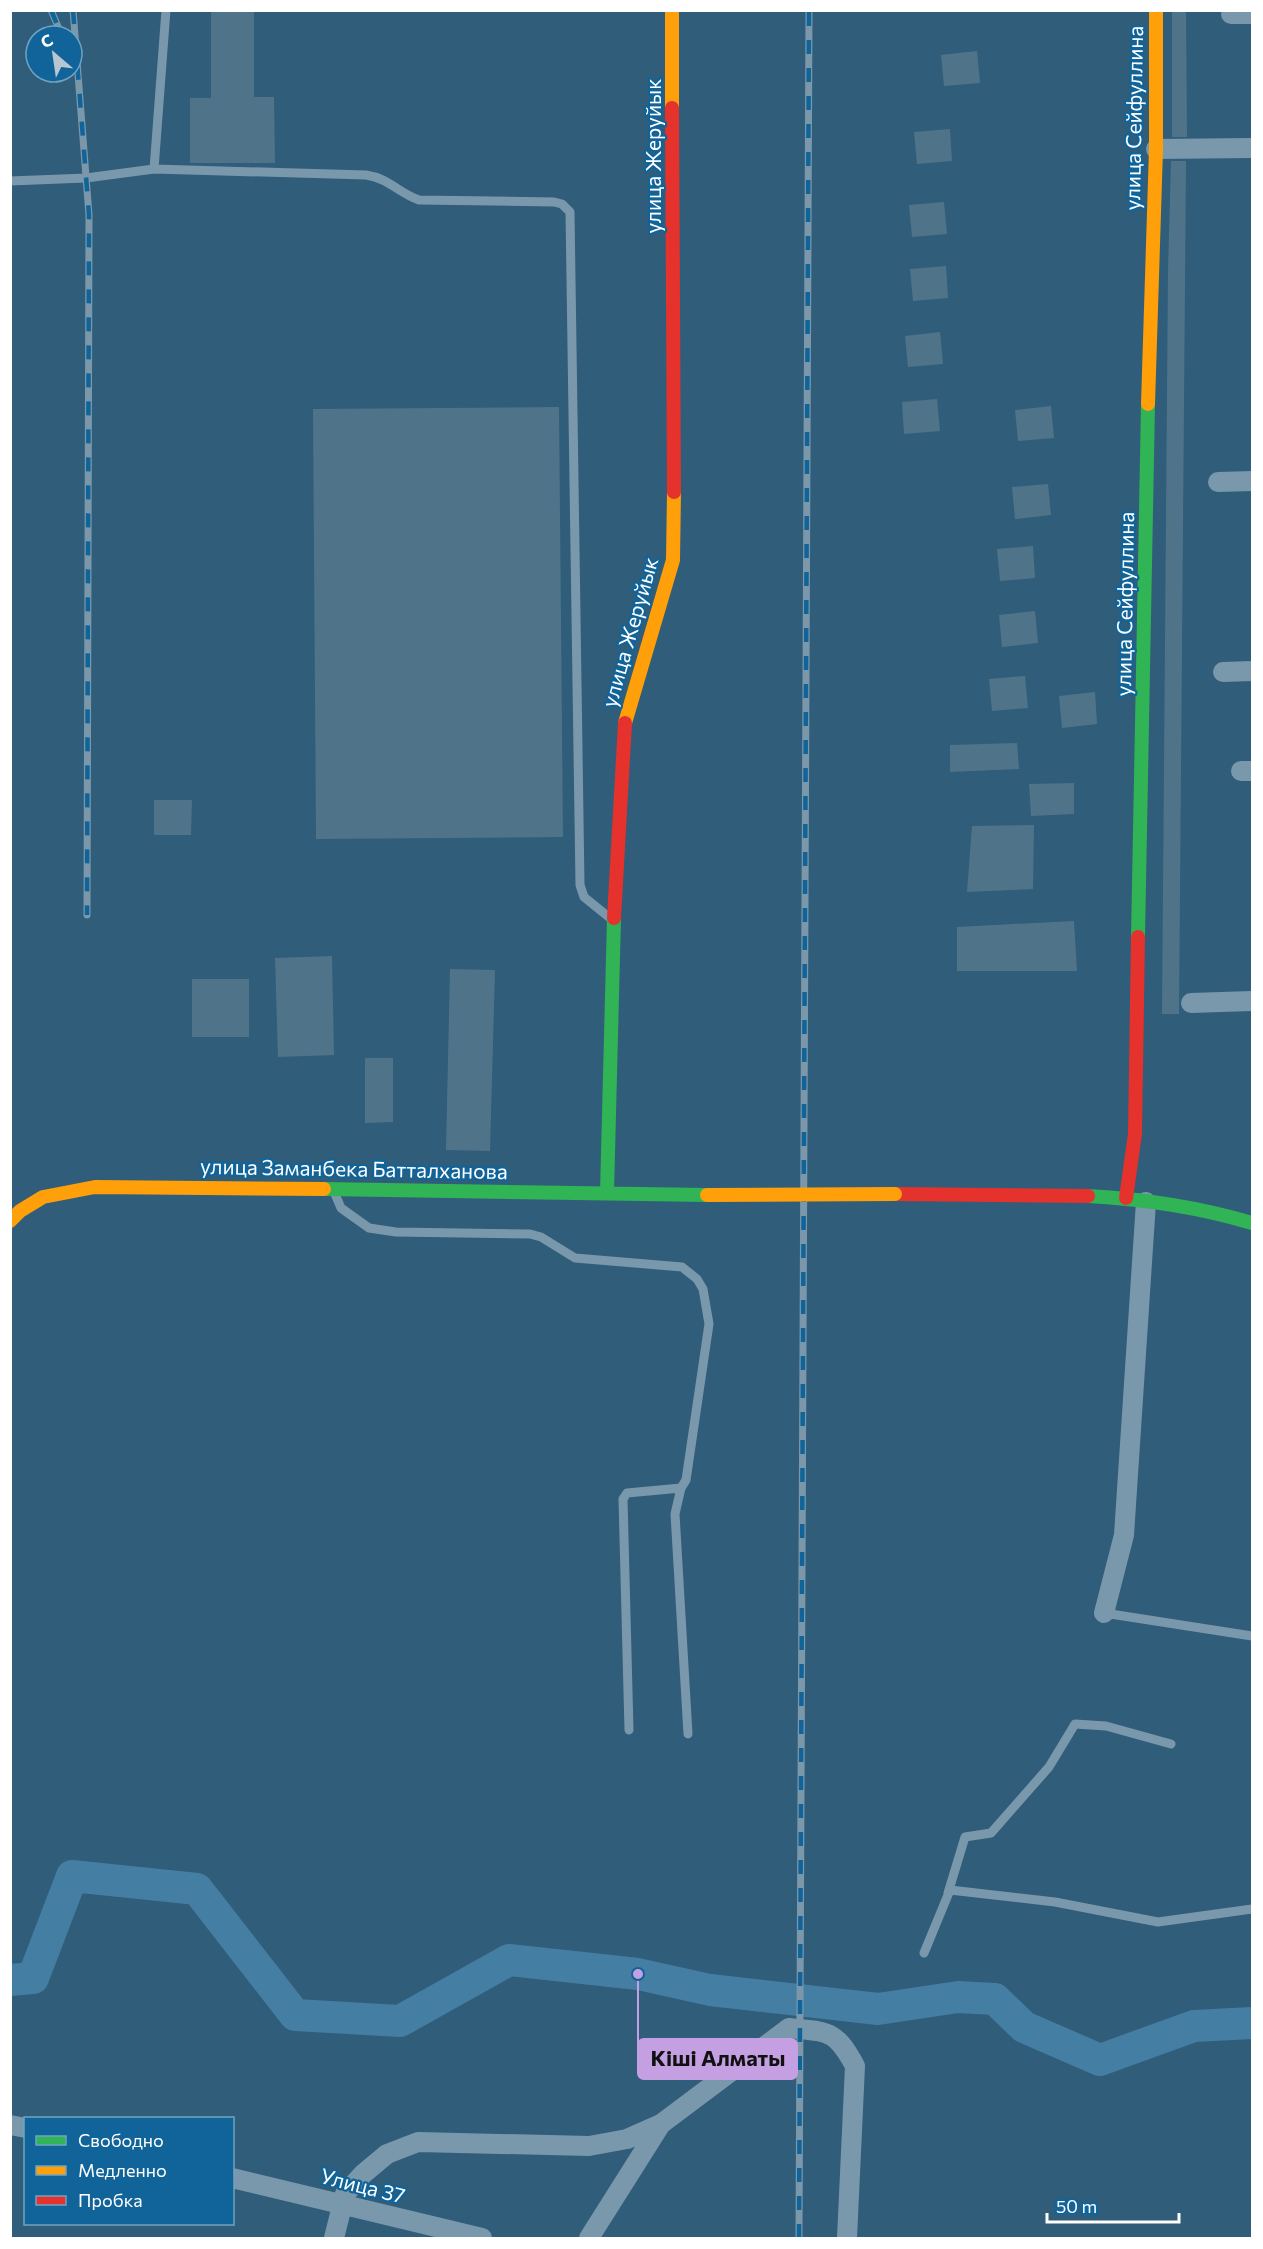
<svg xmlns="http://www.w3.org/2000/svg" width="1263" height="2249" font-family="Commissioner,sans-serif">
<style>
.lines{fill:none;stroke-linecap:round;stroke-linejoin:round}
.river{stroke:#447ea3;stroke-width:32}
.building{fill:#4f748a}
.lane{stroke:#7a98ac;stroke-width:9}
.street{stroke:#7a98ac;stroke-width:20}
.fast{stroke:#30b455;stroke-width:14}
.slow{stroke:#ff9f0a;stroke-width:14}
.jam{stroke:#e5322d;stroke-width:14}
.rail-casing{stroke:#7b98ab;stroke-width:7}
.rail{stroke:#106499;stroke-width:4.5;stroke-dasharray:14;stroke-linecap:butt}
.slow-bridge{stroke:#ff9f0a;stroke-width:14}
.labels{text-anchor:middle;dominant-baseline:central;stroke-width:4.5;stroke-linejoin:round;paint-order:stroke}
.street-label{font-size:21px;fill:#fff;stroke:#106499}
.leader{fill:none;stroke:#c4a0e2;stroke-width:2}
.callout-dot{fill:#c4a0e2;stroke:#106499;stroke-width:2}
.callout{fill:#c4a0e2;stroke:#c4a0e2;stroke-width:2}
.callout-label{font-size:22px;text-anchor:middle;font-weight:bold;fill:#111}
</style>
<rect width="100%" height="100%" fill="#305d7a"/>
<g class="lines">
<!-- river -->
<path class="river" d="M10,1980l23,-2 39,-102 125,13 98,126 105,6 109,-61 129,14 72,16 168,19 80,-12 37,2 29,28 76,33 94,-34 58,-3"/>
</g>
<!-- building -->
<path class="building" d="M211,10h43v87h20l1,66h-85v-65h21z
M1172,10h14l1,127h-15z
M977,51l3,32 -36,3 -3,-31z
M950,129l2,32 -35,3 -3,-32z
M1171,161h15l-7,853h-17l6,-743z
M944,202l3,32 -35,3 -3,-32z
M946,266l2,32 -35,3 -3,-32z
M940,332l3,32 -35,3 -3,-31z
M937,399l3,32 -36,3 -2,-32z
M1051,406l3,32 -36,3 -3,-31z
M559,407l4,430 -247,2 -3,-430z
M1048,484l3,31 -36,4 -3,-32z
M1033,546l2,32 -35,3 -3,-32z
M1035,611l3,32 -36,4 -3,-32z
M1025,676l3,32 -36,3 -3,-32z
M1095,692l2,32 -35,4 -3,-32z
M1017,743l2,26 -69,3v-27z
M1074,783v31l-43,2 -2,-32z
M154,800h38l-1,35h-37z
M1034,825l-1,64 -66,3 5,-66z
M1074,921l3,50h-120v-44z
M332,956l2,99 -56,2 -3,-99z
M450,969l45,1 -5,181 -44,-1z
M192,979h57v58h-57z
M365,1058h28v64l-28,1z"/>
<g class="lines">
<!-- lane -->
<path class="lane" d="M154,169l212,6c22,3 33,18 53,25l135,2 8,2 8,8 10,673 4,12 26,21
M10,181l76,-3 68,-9 12,-159
M335,1194l6,14 28,20 27,4 134,2 11,3 34,21 107,9 15,12 6,10 6,35 -23,156 -5,8 -6,26 13,220
M1104,1613l148,23
M629,1730l-6,-231 4,-6 54,-5
M948,1893l17,-56 26,-4 58,-66 26,-43 31,2 65,18
M924,1953l26,-63 105,12 103,20 94,-13"/>
<!-- street -->
<path class="street" d="M1231,14h21
M1156,149l96,-1
M1218,482l34,-1
M1223,672l29,-1
M1241,771h11
M1191,1003l61,-2
M1104,1613l20,-78 22,-333
M10,2125l16,3
M232,2178l250,60
M334,2238l11,-44 18,-20 24,-20 31,-12 171,4 38,-7 34,-15 128,-96c39,4 46,1 66,38l-8,172
M589,2238l72,-114"/>
<!-- fast -->
<path class="fast" d="M1138,937l10,-533
M324,1189l383,6
M607,1193l7,-275
M1088,1196c56,3 110,11 164,27"/>
<!-- slow -->
<path class="slow" d="M672,10v98
M1148,404l8,-255v-139
M625,723l48,-163 1,-68
M10,1221l10,-10 23,-14 52,-10 229,2"/>
<!-- jam -->
<path class="jam" d="M672,108l2,384
M614,918l11,-195
M895,1194l193,2
M1126,1198l9,-64 3,-197"/>
<!-- rail casing -->
<g class="rail-casing">
<path id="rail" d="M51,10l11,26
M73,10l16,205 -2,700
M799,2238l10,-2228"/>
</g>
<!-- rail -->
<use href="#rail" class="rail"/>
<!-- slow-bridge -->
<path class="slow-bridge" d="M707,1195l188,-1"/>
</g>
<g class="labels">
<!-- street labels -->
<g class="street-label">
<text transform="translate(1133 118) rotate(-89)">улица Сейфуллина</text>
<text transform="translate(652 156) rotate(-90)">улица Жеруйык</text>
<text transform="translate(1124 604) rotate(-89)">улица Сейфуллина</text>
<text transform="translate(629 632) rotate(-74)">улица Жеруйык</text>
<text transform="translate(354 1168) rotate(1)">улица Заманбека Батталханова</text>
<text transform="translate(363 2185) rotate(14)">Улица 37</text>
</g>
</g>
<!-- callouts -->
<path class="leader" d="M638 1974L638 2059"/>
<circle class="callout-dot" cx="638" cy="1974" r="6"/>
<rect class="callout" x="638" y="2039" width="159" height="40" rx="6"/>
<g class="callout-label">
<text x="718" y="2066">Кіші Алматы</text>
</g>
<!-- border -->
<rect width="1263" height="2249" fill="none" stroke="#ffffff" stroke-width="24"/>
<!-- legend -->
<rect x="24" y="2117" width="210" height="108" fill="#106499" stroke="#70a2c2" stroke-width="1.5"/>
<rect x="36" y="2136" width="30" height="9" fill="#30b455" stroke="#70a2c2" stroke-width="1.5"/>
<text x="78" y="2147" font-size="18" fill="#ffffff">Свободно</text>
<rect x="36" y="2166" width="30" height="9" fill="#ff9f0a" stroke="#70a2c2" stroke-width="1.5"/>
<text x="78" y="2177" font-size="18" fill="#ffffff">Медленно</text>
<rect x="36" y="2196" width="30" height="9" fill="#e5322d" stroke="#70a2c2" stroke-width="1.5"/>
<text x="78" y="2207" font-size="18" fill="#ffffff">Пробка</text>
<!-- north arrow -->
<g transform="translate(54 54) rotate(331)"><circle r="28" fill="#106499" stroke="#70a2c2" stroke-width="1.5"/>
<path d="M0-4.5L10 22L0 15L-10 22Z" fill="#b7c6d0"/>
<text y="-9" font-size="16" font-weight="bold" text-anchor="middle" fill="#ffffff">С</text>
</g>
<!-- scale -->
<path d="M1047 2213v9h132v-9" fill="none" stroke="#ffffff" stroke-width="3"/>
<text x="1056" y="2213" font-size="18" fill="#ffffff" stroke="#106499" stroke-width="4.5" paint-order="stroke">50 m</text>
</svg>
